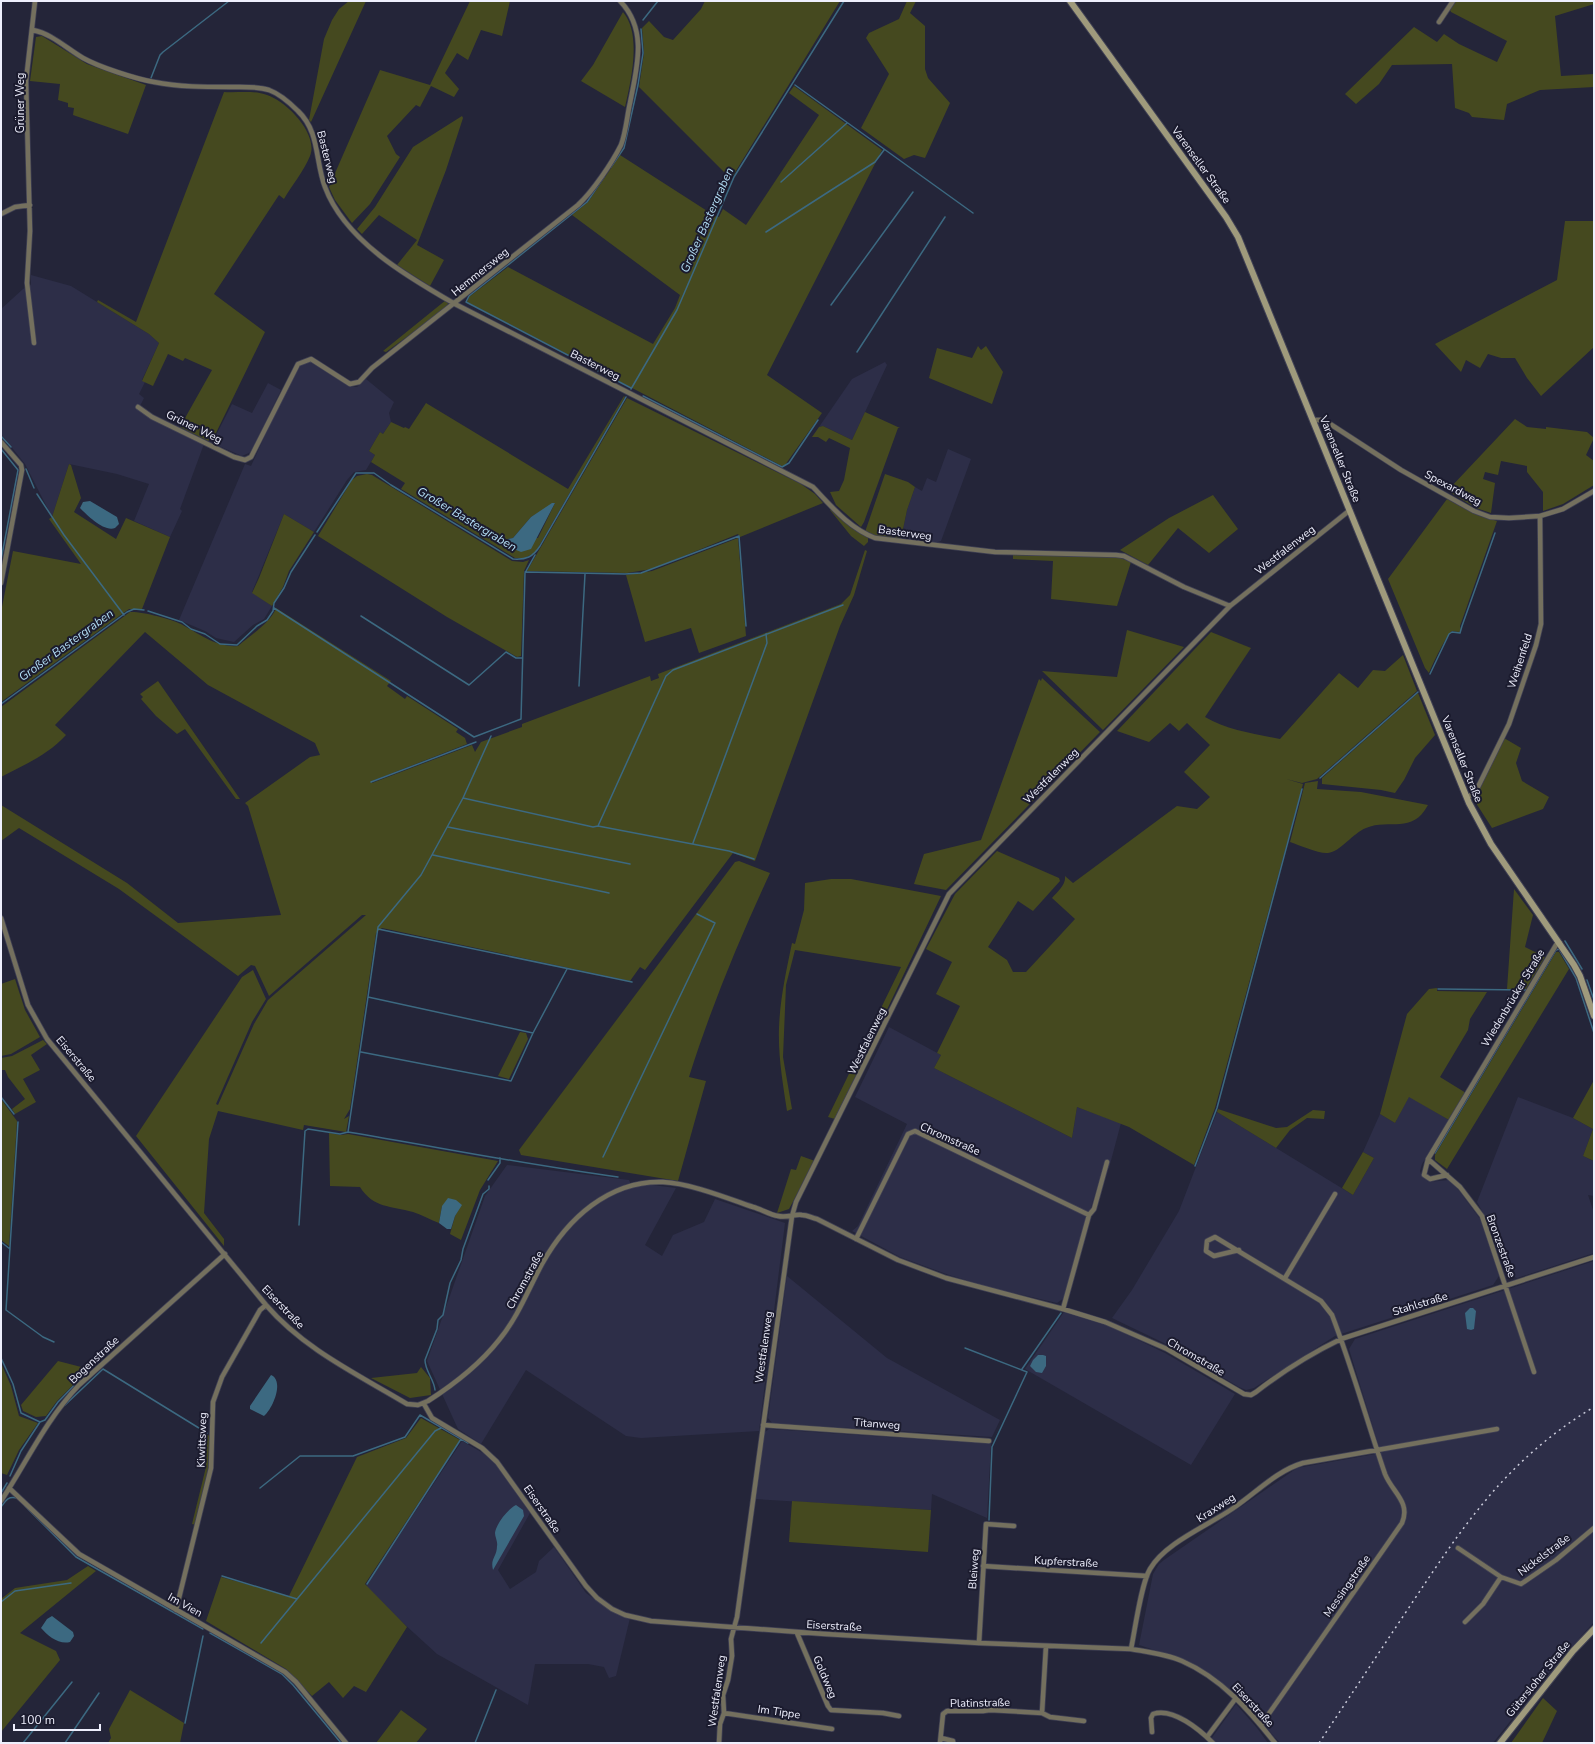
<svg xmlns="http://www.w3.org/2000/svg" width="1595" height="1744" font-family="'Nunito Sans',sans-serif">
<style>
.built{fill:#2d2e48}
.green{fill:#45491f;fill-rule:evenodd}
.water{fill:#3c6981}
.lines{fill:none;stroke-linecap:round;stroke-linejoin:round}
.stream{stroke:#3c6981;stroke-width:1.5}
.street-casing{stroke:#404154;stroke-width:6}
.secondary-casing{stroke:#404154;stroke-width:8}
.street{stroke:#74705e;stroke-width:4.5}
.secondary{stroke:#9f9a7c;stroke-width:6}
.rail{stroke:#cbccdb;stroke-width:1.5;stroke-dasharray:2 4;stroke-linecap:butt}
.labels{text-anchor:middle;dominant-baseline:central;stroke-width:4;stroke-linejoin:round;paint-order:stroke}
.street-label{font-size:11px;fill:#eeeffd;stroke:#1b1b2e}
.water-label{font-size:12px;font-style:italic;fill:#b3def5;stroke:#1b1b2e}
</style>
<rect width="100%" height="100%" fill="#242539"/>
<!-- built -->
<path class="built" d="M31,275l40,11 78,48 10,9 -17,37 3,2 -6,12 5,4 -6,12 66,34 -24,65 2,2 -12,26 -36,-16 15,-37 -32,-10 -48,-10 -17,53 -27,-53 -24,-30v-125l22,-20 8,-4z
M311,361l41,26h5l9,-8 28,23 -5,11 2,9 -8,12 -3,-2 -11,19 6,4 -9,15 -12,2 -7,8 -33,52 -30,-18 -32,78 20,14 -8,13 -11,6 -19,17 -18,-4 -11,-7 -26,-11 66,-156 6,2 24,-52 25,-48z
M885,362l2,3 -35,75 -29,-14 -4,1 33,-48z
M268,383l13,7 -30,62 -9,4 -30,-13 20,-39 20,9z
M948,449l23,10 -30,82 -7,2 -33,-4 6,-29 8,-23 7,4 5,-13 9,4z
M889,1027l52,28 -7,13 138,70 5,-31 44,16 -12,45 -6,-1 -39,131 -7,5 -61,-14 -47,-14 -49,-18 -48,-26 6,-5 49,-102 -52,-27z
M1409,1096l40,24 -27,44 -2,7 2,6 7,5 19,-2 9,8 23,31 19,57 -6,9 -158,51 -81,52 -8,2 -7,-3 -71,-42 -56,-27 20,-28 47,-79 38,-99 136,83 21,-37 -11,-6 17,-38 15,9z
M1518,1097l55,21 20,11 -10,27 11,5v35l-6,-1 6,18v40l-77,25 -9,-4 -22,-56 -9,-16z
M507,1165l122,15 3,7 12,-3 32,4 -31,57 17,11 11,-21 31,-13 11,-23 70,24 -26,208 -118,7 -15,-2 -100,-66 -45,74 -23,-15 -31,-68 58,-165z
M1594,1261v361l-39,43 -62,78h-213l-39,-44 -28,-23 -31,-17 -43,-14 14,-71 6,-10 5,-4 133,-92 84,-15 -32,-104 6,-10z
M787,1276l100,82 113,62 -8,17 -220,-14 -4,-5z
M1064,1312l39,12 31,14 31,15 70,41 -44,71 -166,-96z
M769,1429l222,15 -4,74 -55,-24 -1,16 -175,-11 9,-67z
M462,1441l21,12 13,12 34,48 -32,57 12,19 26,-17 3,-11 15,-14 32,46 19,14 25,11 -14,58 -7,2 -5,-11 -16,-3h-53l-7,41 -91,-51 -46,-42 -25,-26z
M1236,1704l21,24 11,15h-53l-4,-4z"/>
<!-- green -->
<path class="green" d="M349,1h17l-55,121 -2,-2 15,-81 8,-19 7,-11z
M470,1h40l-8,35 -21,-6 -13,30 -11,-7 -12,20 14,16 -5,8 -23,-11 -11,21 -4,-2 -29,31 9,18 4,3 -30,47 -18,19 -17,-23 -6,-13 51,-117 50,15z
M705,1h135l-109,178 -92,-92 5,-34 -2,-25 7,-7 15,16 9,3 28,-31z
M907,1h9l-6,12 15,13v43l3,9 22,25 -25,55 -11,-3 -10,4 -43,-31 28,-54 -23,-36 3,-5 30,-14z
M1456,1h138v3l-39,12 6,60 33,-2v13l-54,3 -33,14 -3,16 -32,-3 -3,-4 -14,-5 -3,-44 -60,1 -13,19 -23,20 -11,-10 69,-67 23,15 7,-8 15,10 38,18 10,-21 -56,-29 -1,-2z
M623,12c19,22 8,69 2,95l-44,-26 12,-16z
M42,36l45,28 59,21 -18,49 -55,-19 1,-7 -6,-1v-4l-10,-3 2,-16 -30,-3 6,-44z
M794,86l88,64 -115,225 55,38 -37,52 -3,1 -315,-164 2,-5 39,-30 145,77 22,-36 5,-13 -108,-80 16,-13 32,-47 95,61 4,1 4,-8 23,16 73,-110 -30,-22z
M224,92c13,1 30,-2 43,3 19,6 52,39 43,61 -6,15 -18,29 -26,43l-5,-4 -65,99 51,38 -50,103 -7,6 -28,-14 32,-57 -27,-12 -2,3 -15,-7 -15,32 -11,-5 17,-38 -10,-9 -52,-32 1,-2 38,22z
M462,116l1,2 -17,52 -29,75 27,15 -14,26 -33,-21 20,-25 -38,-25 -17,19 -5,-5 18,-22 38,-60z
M1565,221h29v126l-53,49 -14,-18 -12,-20h-14l-13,-4 -8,14 -14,-8 -5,12 -26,-28 122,-64z
M446,300l2,3 -1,4c-20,16 -41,30 -61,45l-3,-1z
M978,346l3,4 5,-4 17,26 -11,32 -63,-26 8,-30 35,10z
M624,396l1,1 -90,156 -11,5h-9l-114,-69 4,-6 -34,-21 4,-7 -6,-4 11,-19 3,2 8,-12 13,6 1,-1 4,2 17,-26 142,86zM555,503l-17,35 -35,2 10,-2 18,-21z
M627,398l174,86 14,10 8,9 -83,34 -2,-3 -86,35 -25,4 -100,-2z
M865,412l35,16h-2l-34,94 -3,5 -25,-22 -6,-13 9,-1 5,-11 6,-32 -21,-10 -3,4 -8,-5h-6l7,-10 4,-1 29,14z
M1515,419l12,8 19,2v-2l41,5 7,6 -8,17 8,6v24l-31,19 -20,7v-19l-16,-20v-6l-26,-5 -3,14 -13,-3 -2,7 12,4 -4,30 -15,-5 -25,-15 -1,-5z
M69,464l2,1 10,33 -7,14 42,27 10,-21 44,19 -28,72h-13l-128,93v-90l12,-61 68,13 -32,-45 3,-2z
M367,474l5,1 140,86 11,1 6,-2 -5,11 -3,85 -4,1 -70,-40 -129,-81 34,-56 5,-4z
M885,474l23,8 7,5 -8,23 -6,29 -27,-3 -9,-4z
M1213,495l25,34 -29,24 -31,-25 -30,37 -28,-15 49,-32z
M1447,499l26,14 24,8 -37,105 1,4 -2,2 -7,-1c-5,3 -20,34 -23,42l-4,-5 -37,-89z
M831,509l19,18 18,11v4l-4,4 -13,-10 -21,-26z
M284,514l30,18 -25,39 -6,16 -11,19 -20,-13 7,-15z
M738,538l8,98 -47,17 -8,-25 -46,14 -19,-67 26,-4z
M865,550l2,1 -13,44 -14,31 -85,235 -22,-8 -88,117 -5,-3 -10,14 -248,-53 -6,5 -26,176 -6,10 5,-3 -3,16 -42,-7 -1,5 -85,-19 -9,28 -5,74 20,26v7l-88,-110 106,-159 11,-7 13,29 -14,23 -36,82 2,1 36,-81 14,-24 98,-85h-4l-93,81 -14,-30 -4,-1 -13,11 -119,-87 -100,-61 -18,13v-36l126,78 51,40 103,-8 -33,-109 -3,-3 65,-46 10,-2 -5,-12 -107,-58 -63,-53 -90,93 11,10c-18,20 -42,30 -65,42v-70l129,-95c10,-1 42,7 51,12 17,9 36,24 57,22 11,-9 34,-25 38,-38l115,73 -4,5 18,13 2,-3 51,33 -2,3 9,6 2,6 -95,37v2l100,-38 3,7 6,-10 41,-15v-3l128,-48 1,5 8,-3 -1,-4 183,-70 9,-9z
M1013,555l105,2 13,5 -14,44 -66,-7 2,-38 -40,-2z
M1127,630l57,17 -81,83 -61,-59 75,6z
M1211,632l40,16 -46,69c22,13 50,17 75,22l59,-66 19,15 15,-18 12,1 18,-16 14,36 -100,88 -15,4 -16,-4 17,5 -88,324 -21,57 -65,-38 -52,-20 -5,31 -138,-70 7,-13 -4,-2 23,-47 -24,-12 16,-32 -26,-13 29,-55 42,-43 62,27 1,3 -27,30 -15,-10 -30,46 19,13 6,12h13l49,-53 -23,-21c6,-7 14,-13 13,-22l8,7 104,-77 20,3 13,-12 -26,-25 26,-27 -23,-22 -8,8 -9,-8 -21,19 -32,-11z
M1042,678l58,54 -154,158 -32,-6 10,-30 57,-14 58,-161 2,2z
M158,681l82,118h-4l-51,-70 -8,5 -21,-18 -15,-17 2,-2 -3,-3z
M1418,693l17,42 -20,23 -11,22 -9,13 -14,-3 -59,-6v-6z
M1504,738l17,10 -5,15 6,18 27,16 -6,12 -51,19 -16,-25 -1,-6z
M1318,781l-1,8 44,3 67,13c-16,30 -38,13 -62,23 -13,5 -26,24 -38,25 -9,1 -29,-8 -38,-11l15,-59z
M739,861l31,12c-31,67 -59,134 -81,204l17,4 -28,100 -157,-26 -2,-5 216,-288z
M831,879h20l90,17 -106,223 -7,-2 73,-150 -106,-17 -9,35 -3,72 9,52 -5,2c-4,-27 -9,-55 -8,-83 1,-29 7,-56 13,-85l3,1 9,-34 1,-27z
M1514,889l19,26 -8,32 20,10 -19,32h-19z
M1556,952h3l10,17 -122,200 -12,-9v-5z
M15,979l10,31 15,27 -29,17 -10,2v-72z
M1437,988v3l50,1 -17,27 -2,11 -28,47 26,16 -17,27 -40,-23 -14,26 -15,-9 27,-100 22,-25z
M520,1032l6,1 2,6 -19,40 -11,-3z
M43,1040l4,4 -16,11 9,15 -17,9 13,23 -21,12 -3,-5 13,-10 -17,-22 -3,-7h-4v-12l11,-2z
M1594,1080v81l-11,-5 10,-27 -20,-11z
M1,1099l16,22 -8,125 -8,-6z
M1218,1109l58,19 11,-1 26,-17 12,1 -1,8 -17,-1 -17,12 -14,18 -59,-36z
M329,1133l12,2 7,-1 150,27 -18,29 -19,50 -11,-6 5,-18 6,-11 -19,1 -3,17c-8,-3 -17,-8 -26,-11 -22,-6 -40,-4 -53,-25l-30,-1z
M1363,1152l11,6 -21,37 -11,-7z
M801,1156l14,5 -26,48 -12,4 14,-44 5,1z
M58,1361l31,8 -32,32 -11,15 -10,1 -13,-6 -2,-6z
M1,1363l10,23 8,30 19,7 -19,27 -12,25 -6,-2z
M421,1367l9,11 1,17 -21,3 -39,-20 46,-5z
M421,1418l39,22 -95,144 42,43 -41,65 -12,-6 -11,12 -14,-16 -17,14 -26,-27 -80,-48 15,-44 68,19 68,-139 49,-19z
M205,1434l5,2v32l-14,57 -4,-1 14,-57z
M792,1501l139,9 -3,42 -139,-10z
M88,1566l8,5 -76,62 36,18 4,9 -59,72v-133l14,-11 52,-8z
M130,1690l54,33 -4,20h-72l3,-5 -2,-9z
M1543,1698l14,13 -15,32h-31z
M401,1710l26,19 -11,14h-40z"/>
<!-- water -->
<path class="water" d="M90,501l27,16 2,7 -4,4c-11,4 -27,-12 -35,-20l3,-6z
M552,503h3l-24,46 -10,3 -19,-8 1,-4 10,-2 18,-21z
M448,1198l8,2 6,5 -7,11 -4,13h-4l-8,-6 3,-17z
M1470,1308h3l3,3 -2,18 -3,1 -4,-1 -2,-16z
M1038,1355h5l3,1v10l-4,7 -6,-1 -6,-6 3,-6z
M271,1375c14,6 1,35 -7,41l-14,-7v-3z
M516,1505l7,5 1,6 -31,54c-3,-12 4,-13 4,-24 1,-4 -2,-9 -2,-13 1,-9 13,-24 21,-28z
M52,1616l21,16 1,4 -4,6c-11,3 -22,-6 -29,-14l6,-9z"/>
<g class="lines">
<!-- stream -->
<path class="stream" d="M643,20l15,-19
M151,78l9,-23 3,-3 66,-51
M795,85l178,128
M611,167l13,-19 14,-63 5,-32 -2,-24
M604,177l-17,25 -118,94 -3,6 165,86
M781,182l66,-59
M766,232l109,-70 9,-12
M831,305l82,-113
M857,352l88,-135
M631,389l46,-79 57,-133 110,-176
M643,396l139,71 7,-4 29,-43
M1,436l10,11
M1,449l17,21 -17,90
M26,469l8,19
M37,494l27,41 60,80
M317,532l39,-59h18l17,12 122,74c13,1 20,-2 27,-13l86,-149
M525,572l100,2 16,-1 98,-37 7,90
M274,608l200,129 47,-18 4,-146 10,-18
M148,611l34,11 9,7 14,5 15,10 17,1 20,-19 10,-6 6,-9 1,-8 10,-15 7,-16 24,-37
M361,616l108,69 37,-33 10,6h6
M1430,674l19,-40 3,-2 8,1 2,-7 33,-93
M579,686l6,-112
M1,704l126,-92 7,-3 10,1
M1320,778l98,-86
M371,782l105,-40
M463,798l130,29 5,-1
M448,827l182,37
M693,843l74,-200 -1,-9
M433,855l176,38
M754,859l-25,-8 -131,-25 68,-150 7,-6 170,-65
M378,929l254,53
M1565,941l17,28
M1594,967v-1
M1587,980l7,20
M1438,989l88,1
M368,997l10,-70 43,-52 42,-77 28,-62
M361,1052l150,29 22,-48 34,-64
M1,1097l13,17
M18,1122l-12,188 37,27 11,5
M348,1132l20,-135 165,36
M1435,1153l121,-203 3,-1 17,29 18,55
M603,1157l112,-234 -18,-9
M1195,1166l22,-58 85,-319
M488,1180l12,-17v-5
M299,1225l6,-94 3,-2 32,5 8,-2c90,15 180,33 270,45
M1,1242l9,7
M965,1348l62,24 -35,75 -3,73
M1,1358l12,26 8,29 19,9 -19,29 -11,25
M1022,1369l39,-56
M435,1390c-1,-11 -10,-19 -10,-30l12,-31 1,-9 5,-5 7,-32 11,-23 2,-11 20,-55 6,-5v-3
M65,1405l38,-36 104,64
M40,1422l5,-2 13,-18 31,-32
M260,1488l40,-32h53l52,-19 15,-22 48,28
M1,1493l6,-10
M25,1506l51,51 127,72
M1,1507c5,-7 7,-11 16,-9
M222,1576l75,23
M367,1584l94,-145
M1,1602l14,-11 56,-8
M210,1633l72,41 11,11 48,58
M261,1643l174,-212 6,-3
M185,1723l18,-87
M23,1743l49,-61
M65,1743l34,-50
M475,1743l21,-53"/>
<!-- street casing -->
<g class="street-casing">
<path id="street" d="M1439,22l14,-21
M33,30c19,4 33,18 50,28 16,9 53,21 71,24 25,5 51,5 76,5 13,0 27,-1 39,3 11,4 21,13 29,21 22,21 17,50 27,76 20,54 83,90 130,117l358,183c19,20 36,41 62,51l120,14 121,3 8,1 60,31 46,19
M1,214l14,-7 15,-2
M34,343l-7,-60 3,-52 -4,-150 9,-80
M138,407l14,10 82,40 11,3 6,-3 47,-93 13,-5 39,25 9,-2 13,-14 206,-163c15,-14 34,-42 43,-60 5,-13 6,-29 9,-42 7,-36 18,-73 -10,-102
M1314,420h10l77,50 73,41 16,6 19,1 31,-2 23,-7 31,-18
M1,442l20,23 1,5 -21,113
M1467,798l9,-7 33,-67 27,-79 5,-21 -1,-108
M1,918l27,87 19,34 219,266c38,44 91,69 141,99l11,1 10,-4c25,-16 52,-37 71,-61 19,-23 29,-50 43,-76 25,-45 67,-84 121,-82 26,1 64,16 90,25 8,2 17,8 25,9 9,2 16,-2 24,-1 5,0 10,3 15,4l81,41 48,18 117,31 42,13 62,27 77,45 7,1 5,-3c27,-21 54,-38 85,-53l253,-82
M1428,1159l32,28 22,29 52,156
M1447,1175l-17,4 -6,-4 4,-16 128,-214 4,-2
M1089,1215l5,-6 13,-47
M856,1239l52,-105 7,-3 174,84 -26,94
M1239,1250l-25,6 -8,-5 1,-10 8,-4 106,64 11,14c20,52 35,106 53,159 7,18 26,28 17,49l-141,202
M1285,1278l50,-84
M424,1404l8,14 50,30 15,14 89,124 11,12 15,11 13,6 26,6 174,13 154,9 152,6c17,3 35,5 51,12 39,17 67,49 93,82
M763,1425l226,16
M9,1488l70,66 206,118 11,10 50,61
M1,1501c27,-41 44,-80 78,-116l146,-131
M1458,1548l43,29 20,7 35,-24 38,-32
M983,1566l164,10
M176,1610l35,-142 2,-66 9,-25 38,-67 6,-5
M1465,1622l18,-18 18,-27
M797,1633l31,73 3,4 52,3 16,3
M979,1643l7,-119 28,2
M1131,1649c4,-19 10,-65 19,-80 15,-26 57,-43 82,-60 24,-16 44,-38 71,-46l194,-34
M724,1713l108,16
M1042,1713l4,-67
M1152,1732l-1,-14 2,-4c20,-7 47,16 60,29
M1207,1737l29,-39
M941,1738l12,3v2
M719,1743l1,-19 4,-11 -1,-18 5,-15 4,-24 -1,-17 6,-22 55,-401 4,-14 153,-308 281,-288 120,-96
M940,1743l3,-29 4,-3h36l7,-1 52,3 8,4 34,4"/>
</g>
<!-- secondary casing -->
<g class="secondary-casing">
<path id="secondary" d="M1070,1l156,216 12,20 231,566 22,41 83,121 6,11 14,40
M1500,1743l73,-92 21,-22"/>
</g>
<!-- street -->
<use href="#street" class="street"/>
<!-- secondary -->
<use href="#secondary" class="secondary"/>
<!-- rail -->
<path class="rail" d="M1319,1743c30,-45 59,-89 89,-134 55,-83 98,-149 186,-202"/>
</g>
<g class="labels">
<!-- street labels -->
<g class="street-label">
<text transform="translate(20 103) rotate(-90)">Grüner Weg</text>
<text transform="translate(327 157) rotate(76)">Basterweg</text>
<text transform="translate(1201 165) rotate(54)">Varenseller Straße</text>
<text transform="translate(480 272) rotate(-39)">Hemmersweg</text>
<text transform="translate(595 365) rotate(27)">Basterweg</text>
<text transform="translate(194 427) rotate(26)">Grüner Weg</text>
<text transform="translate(1340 459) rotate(68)">Varenseller Straße</text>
<text transform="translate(1453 488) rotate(28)">Spexardweg</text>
<text transform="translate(905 533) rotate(8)">Basterweg</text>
<text transform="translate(1285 550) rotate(-38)">Westfalenweg</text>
<text transform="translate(1520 661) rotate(-72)">Weihenfeld</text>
<text transform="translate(1462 759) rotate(68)">Varenseller Straße</text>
<text transform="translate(1051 776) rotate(-45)">Westfalenweg</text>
<text transform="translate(1513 998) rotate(-59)">Wiedenbrücker Straße</text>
<text transform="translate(867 1041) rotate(-64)">Westfalenweg</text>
<text transform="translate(76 1059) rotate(50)">Eiserstraße</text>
<text transform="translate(950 1139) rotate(24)">Chromstraße</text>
<text transform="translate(1501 1246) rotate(70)">Bronzestraße</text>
<text transform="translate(525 1280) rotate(-61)">Chromstraße</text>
<text transform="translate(1420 1304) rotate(-17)">Stahlstraße</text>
<text transform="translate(283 1307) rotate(46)">Eiserstraße</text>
<text transform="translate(764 1347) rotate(-82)">Westfalenweg</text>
<text transform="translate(1196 1357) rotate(30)">Chromstraße</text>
<text transform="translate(94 1360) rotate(-43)">Bogenstraße</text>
<text transform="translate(877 1424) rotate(4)">Titanweg</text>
<text transform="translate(202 1440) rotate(-88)">Kiwittsweg</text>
<text transform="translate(1216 1508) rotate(-33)">Kraxweg</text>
<text transform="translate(542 1509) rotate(55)">Eiserstraße</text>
<text transform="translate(1544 1555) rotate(-37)">Nickelstraße</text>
<text transform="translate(1066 1562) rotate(3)">Kupferstraße</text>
<text transform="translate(974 1569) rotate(-86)">Bleiweg</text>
<text transform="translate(1347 1586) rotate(-55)">Messingstraße</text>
<text transform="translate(185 1605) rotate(29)">Im Vien</text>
<text transform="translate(834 1626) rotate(3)">Eiserstraße</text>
<text transform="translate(825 1677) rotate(67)">Goldweg</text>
<text transform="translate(1538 1679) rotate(-51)">Gütersloher Straße</text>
<text transform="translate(717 1691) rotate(-82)">Westfalenweg</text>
<text transform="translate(980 1703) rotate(-1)">Platinstraße</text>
<text transform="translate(1253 1705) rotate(47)">Eiserstraße</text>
<text transform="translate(779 1712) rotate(8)">Im Tippe</text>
</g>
<!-- water labels -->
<g class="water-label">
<text transform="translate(707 220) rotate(-66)">Großer Bastergraben</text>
<text transform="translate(467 519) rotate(31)">Großer Bastergraben</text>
<text transform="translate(66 645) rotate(-36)">Großer Bastergraben</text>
</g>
</g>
<!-- border -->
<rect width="1595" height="1744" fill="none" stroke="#eeeffd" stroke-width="4"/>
<!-- scale -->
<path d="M14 1724v6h86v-6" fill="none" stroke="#eeeffd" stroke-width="2"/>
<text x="20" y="1724" font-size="12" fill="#eeeffd" stroke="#1b1b2e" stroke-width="3" paint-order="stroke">100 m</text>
</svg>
